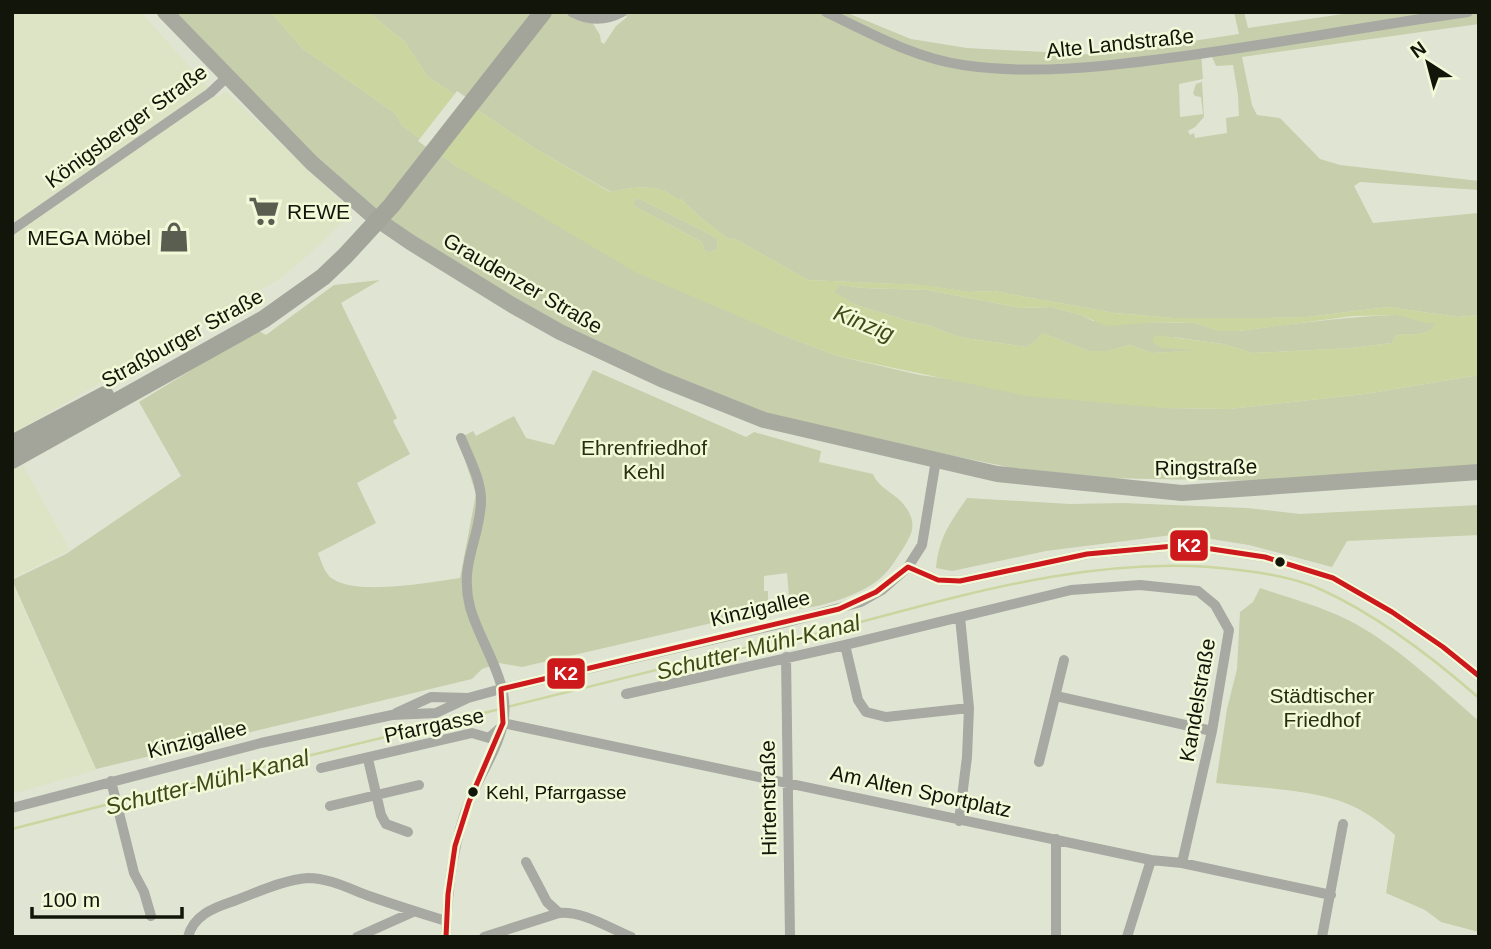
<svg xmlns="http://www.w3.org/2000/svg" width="1491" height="949" font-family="Helvetica,sans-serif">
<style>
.built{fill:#dde4c6}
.green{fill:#c6ceab;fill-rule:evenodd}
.water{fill:#cad59f;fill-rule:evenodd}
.pier{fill:#e0e5d3}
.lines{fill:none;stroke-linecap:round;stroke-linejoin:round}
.stream{stroke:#cad59f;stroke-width:2.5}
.street{stroke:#a7a9a2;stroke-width:10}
.primary{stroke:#a8aaa0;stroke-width:16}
.highway{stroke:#a3a59b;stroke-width:18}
.bus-1-casing{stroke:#f2f9d9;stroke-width:10}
.bus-1{stroke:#cd191c;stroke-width:5}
.bus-dot{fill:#121509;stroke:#f2f9d9;stroke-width:2.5}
.labels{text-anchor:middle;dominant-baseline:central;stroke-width:5;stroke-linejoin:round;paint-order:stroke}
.bus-label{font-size:19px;fill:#121509;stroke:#f2f9d9;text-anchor:start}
.street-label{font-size:21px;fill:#121509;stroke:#f2f9d9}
.poi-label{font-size:21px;fill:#121509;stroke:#f2f9d9;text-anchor:start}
.park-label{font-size:21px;fill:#282e10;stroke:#f2f9d9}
.water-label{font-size:23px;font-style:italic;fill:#404815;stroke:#f2f9d9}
.line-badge{stroke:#f2f9d9;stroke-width:2.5}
.badge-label{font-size:19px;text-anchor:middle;font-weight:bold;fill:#fff}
</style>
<rect width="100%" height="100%" fill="#e0e5d3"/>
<!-- built -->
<path class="built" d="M12,12h129l76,85 10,-5 126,120 -46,44 -26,22 -269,156z
M23,465l47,85 -58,28v-107z
M12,583l84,187 -84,24z"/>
<!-- green -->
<path class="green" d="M172,12h99l31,36 93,65 7,12 54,41 319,166 62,24 83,19 244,33 66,1 135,-15 114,-19v92l-219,14 -159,-3 -93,-11 -166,-34 -73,-19 -48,-17 -99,-43 -83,-41 -140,-84 -82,-69z
M368,12h238l-11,3 -3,7 8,13 1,7 3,2 12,-18 11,-9 -5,-5h223l66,27 56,9 133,7 139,-21 -5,-22h10l4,16 109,-16h122v12l-237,33 10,48 5,10 23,3 40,41 20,6 139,16v9l-119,-8 -6,4 19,37 106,-10v102l-21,2 -70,-10 -81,10 -46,1h-88l-58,-5 -122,-22 -24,1 -49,-7 -112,-5 -75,-42 -3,2 -28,-21 -21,-20h-4c-19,-16 -43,-12 -66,-7l-77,-44 -107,-72 -22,-34zM1201,53h9l6,13 17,-1 5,30 1,21 -13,2 1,15 -32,5 -1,-5 -4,2 -2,-4 7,-4 9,-10 -2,-35 -6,2 -3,9 2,3 6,1 2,17 -23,3 -1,-33 24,-5z
M638,198l77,39 3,4 -1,8 -8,4 -5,-3 -2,-8 -68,-36v-6z
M380,280l-39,23 56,115 -4,3 17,33 -53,29 19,40 -58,30c3,8 6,18 12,24 23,20 101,5 130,1l16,-84 -18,-55 15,-8 3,5 38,-20 12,22 28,7 39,-75 153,67 8,-5 67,19 -2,11 54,12c8,19 29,19 38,43 4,12 -1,20 -7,30 -8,12 -15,25 -27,34 -20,15 -62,29 -87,28l-3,-36 -23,3v15h4v19l-246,57 -23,-4 -17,6 -10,10 -376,90 -84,-189 54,-26 115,-78 -42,-74 118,-72 9,5 68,-50z
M840,285l24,3 64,2 92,18 31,-1 30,8 12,6 102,2 25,8h19c52,-7 103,-14 156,-16 14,0 27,8 42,8 -13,17 -25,8 -41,13l-4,7 -40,5 -99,5 -30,-9 -50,-7 32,13 -52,3 -23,-8 -22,6h-19l-47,-18 -6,8 -10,6 -68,-10 -30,-12 -16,-3 -56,-17 -23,-13z
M967,498l103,6 53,-1 124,5 53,6 179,-9v30l-132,6 -15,26 -83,-22 -69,-11 -134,17 -94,20 -16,-3c3,-31 14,-45 31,-70z
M1260,588c29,10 59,18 86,31 50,25 91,66 133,102v211l-38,-10 -16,-12 -39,-17 9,-58c-16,-14 -34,-27 -55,-34 -38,-13 -84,-13 -124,-18l11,-74 10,-40 3,-57 13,-10z"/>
<!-- water -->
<path class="water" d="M271,12h97l37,30 22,34 107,72 76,44c24,-5 48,-9 67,7h4l21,20 28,21 3,-2 75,42 115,5 46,7 24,-1 122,22 58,5h88l46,-1 81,-10 70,10 21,-2v60l-114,19 -135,15 -66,-1 -137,-12 -190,-40 -62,-24 -140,-60 -179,-106 -54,-41 -7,-12 -93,-65zM638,198l77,39 3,4 -1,8 -8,4 -5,-3 -2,-8 -68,-36v-6zM840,285l24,3 64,2 92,18 31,-1 30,8 25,11 55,-4 34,1 25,8h19l114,-15 45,-1 27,8h11c-12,17 -25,8 -40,13l-4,7 -40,5 -99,5 -30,-9 -68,-9 -3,7 10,6 34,2 -43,3 -23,-8 -22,6h-19l-47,-18 -6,8 -10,6 -68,-10 -30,-12 -16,-3 -56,-17 -22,-13z"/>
<!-- pier -->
<path class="pier" d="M457,91l23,16 -40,50 -22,-16z"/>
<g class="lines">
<!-- stream -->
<path class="stream" d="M507,707l258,-64 31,-4c142,-36 296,-89 443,-69 27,3 58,8 83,20 57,26 110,67 157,108
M119,802l381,-93
M12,829l101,-26"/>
<!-- street -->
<path class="street" d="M572,12c17,9 33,9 50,0
M826,12c44,21 88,46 137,53 69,10 138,2 206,-7 100,-13 199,-32 299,-46
M12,230l198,-137 17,-16
M908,567l30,13 22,1 127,-27 98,-9 80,12 68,21 59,34 51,35 36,29
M845,645l13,55 8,12 20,5 83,-9
M786,657l4,280
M626,694l219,-49 226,-55 69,-5 58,6 17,14 14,25 -17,101 -30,132
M1056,696l156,35
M396,713l35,-16 37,1
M503,723l648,137 31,3 149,32
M368,759l13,56 5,9 22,8
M1039,762l25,-102
M321,768l151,-35 17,5 10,-9
M111,781l23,92 10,19 7,24
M330,806l89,-21
M12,808l249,-65 131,-28 44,-2 32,-15 33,-9 283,-66 77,-21 21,-12 26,-23 14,-22 14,-85
M959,821l8,-64 2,-49 -9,-91
M1056,839v98
M526,862l21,40 12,11c24,-2 50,15 72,24
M188,937c5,-21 25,-29 43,-35 25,-9 51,-22 77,-24 21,0 42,11 61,18 26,9 51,17 77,25
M357,937l56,-25
M446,937c1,-46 6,-92 23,-135 10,-26 28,-51 34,-78 9,-41 -23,-80 -33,-117 -11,-42 9,-66 11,-104 1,-22 -12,-45 -20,-65
M484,937l75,-24
M1127,937l24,-77
M1322,937l21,-113"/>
<!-- primary -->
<path class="primary" d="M165,12l147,151 63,55 35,24 102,63 48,27 101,47 103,41 233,54 185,19 297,-21"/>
<!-- highway -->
<path class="highway" d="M12,444l93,-49
M12,460l252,-141 59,-42 22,-21 46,-50 152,-194"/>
<!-- bus-1 casing -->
<g class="bus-1-casing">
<path id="bus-1" d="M446,937l2,-43 7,-48 14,-44 34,-79 -2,-34 338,-80 37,-17 32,-25 30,13 22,1 127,-27 98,-9 80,12 68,21 59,34 51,35 36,29"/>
</g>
<!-- bus-1 -->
<use href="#bus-1" class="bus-1"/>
</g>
<!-- icons -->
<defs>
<g id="supermarket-bare" transform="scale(2.415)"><path d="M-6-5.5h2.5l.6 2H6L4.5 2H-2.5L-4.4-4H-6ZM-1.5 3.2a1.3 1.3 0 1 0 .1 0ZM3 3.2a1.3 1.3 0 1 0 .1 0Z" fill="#5a5e50" stroke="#f2f9d9" stroke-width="2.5" paint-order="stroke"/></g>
<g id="shop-bare" transform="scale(2.415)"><path d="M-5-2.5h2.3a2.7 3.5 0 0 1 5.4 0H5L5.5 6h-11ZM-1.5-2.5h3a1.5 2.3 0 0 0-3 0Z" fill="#5a5e50" stroke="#f2f9d9" stroke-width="2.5" paint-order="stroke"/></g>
</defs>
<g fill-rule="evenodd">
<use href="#supermarket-bare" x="264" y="211"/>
<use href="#shop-bare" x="174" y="237"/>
</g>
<!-- markers -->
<g class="bus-dot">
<circle cx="1280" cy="562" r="6"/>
<circle cx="473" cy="792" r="6"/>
</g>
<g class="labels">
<!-- bus labels -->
<g class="bus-label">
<text x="486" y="792">Kehl, Pfarrgasse</text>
</g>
<!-- street labels -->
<g class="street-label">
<text transform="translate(1120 43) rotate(-6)">Alte Landstraße</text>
<text transform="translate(126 126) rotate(-36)">Königsberger Straße</text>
<text transform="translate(523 283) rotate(30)">Graudenzer Straße</text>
<text transform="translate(182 338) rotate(-29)">Straßburger Straße</text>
<text transform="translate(1206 467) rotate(-1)">Ringstraße</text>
<text transform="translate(760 608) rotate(-13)">Kinzigallee</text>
<text transform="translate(1197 700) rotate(-80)">Kandelstraße</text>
<text transform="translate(434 725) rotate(-12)">Pfarrgasse</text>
<text transform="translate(197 739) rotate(-14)">Kinzigallee</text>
<text transform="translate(921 791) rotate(12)">Am Alten Sportplatz</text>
<text transform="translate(768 798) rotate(-91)">Hirtenstraße</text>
</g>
<!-- poi labels -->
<g class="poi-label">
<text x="287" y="211">REWE</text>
<text x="151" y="237" text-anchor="end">MEGA Möbel</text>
</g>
<!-- park labels -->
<g class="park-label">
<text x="644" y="447">Ehrenfriedhof<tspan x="644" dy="24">Kehl</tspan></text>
<text x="1322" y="695">Städtischer<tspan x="1322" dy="24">Friedhof</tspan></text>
</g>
<!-- water labels -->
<g class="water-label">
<text transform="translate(864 323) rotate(22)">Kinzig</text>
<text transform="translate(758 647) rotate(-14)">Schutter-Mühl-Kanal</text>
<text transform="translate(207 782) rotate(-14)">Schutter-Mühl-Kanal</text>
</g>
</g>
<g class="line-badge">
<rect x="1169" y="529" width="40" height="33" rx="7" fill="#cd191c"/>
<rect x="546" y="657" width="40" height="33" rx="7" fill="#cd191c"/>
</g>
<g class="badge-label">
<text x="1189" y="552">K2</text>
<text x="566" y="680">K2</text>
</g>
<!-- border -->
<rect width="1491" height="949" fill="none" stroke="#121509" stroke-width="28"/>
<!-- north arrow -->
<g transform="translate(1428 63) rotate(324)" stroke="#f2f9d9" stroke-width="5" paint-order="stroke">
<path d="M0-5L12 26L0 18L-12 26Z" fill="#121509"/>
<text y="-10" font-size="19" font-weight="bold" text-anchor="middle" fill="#121509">N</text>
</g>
<!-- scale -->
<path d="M32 907v10h150v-10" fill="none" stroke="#121509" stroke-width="3.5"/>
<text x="42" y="907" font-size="21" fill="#121509" stroke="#f2f9d9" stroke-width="5" paint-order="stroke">100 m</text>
</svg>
